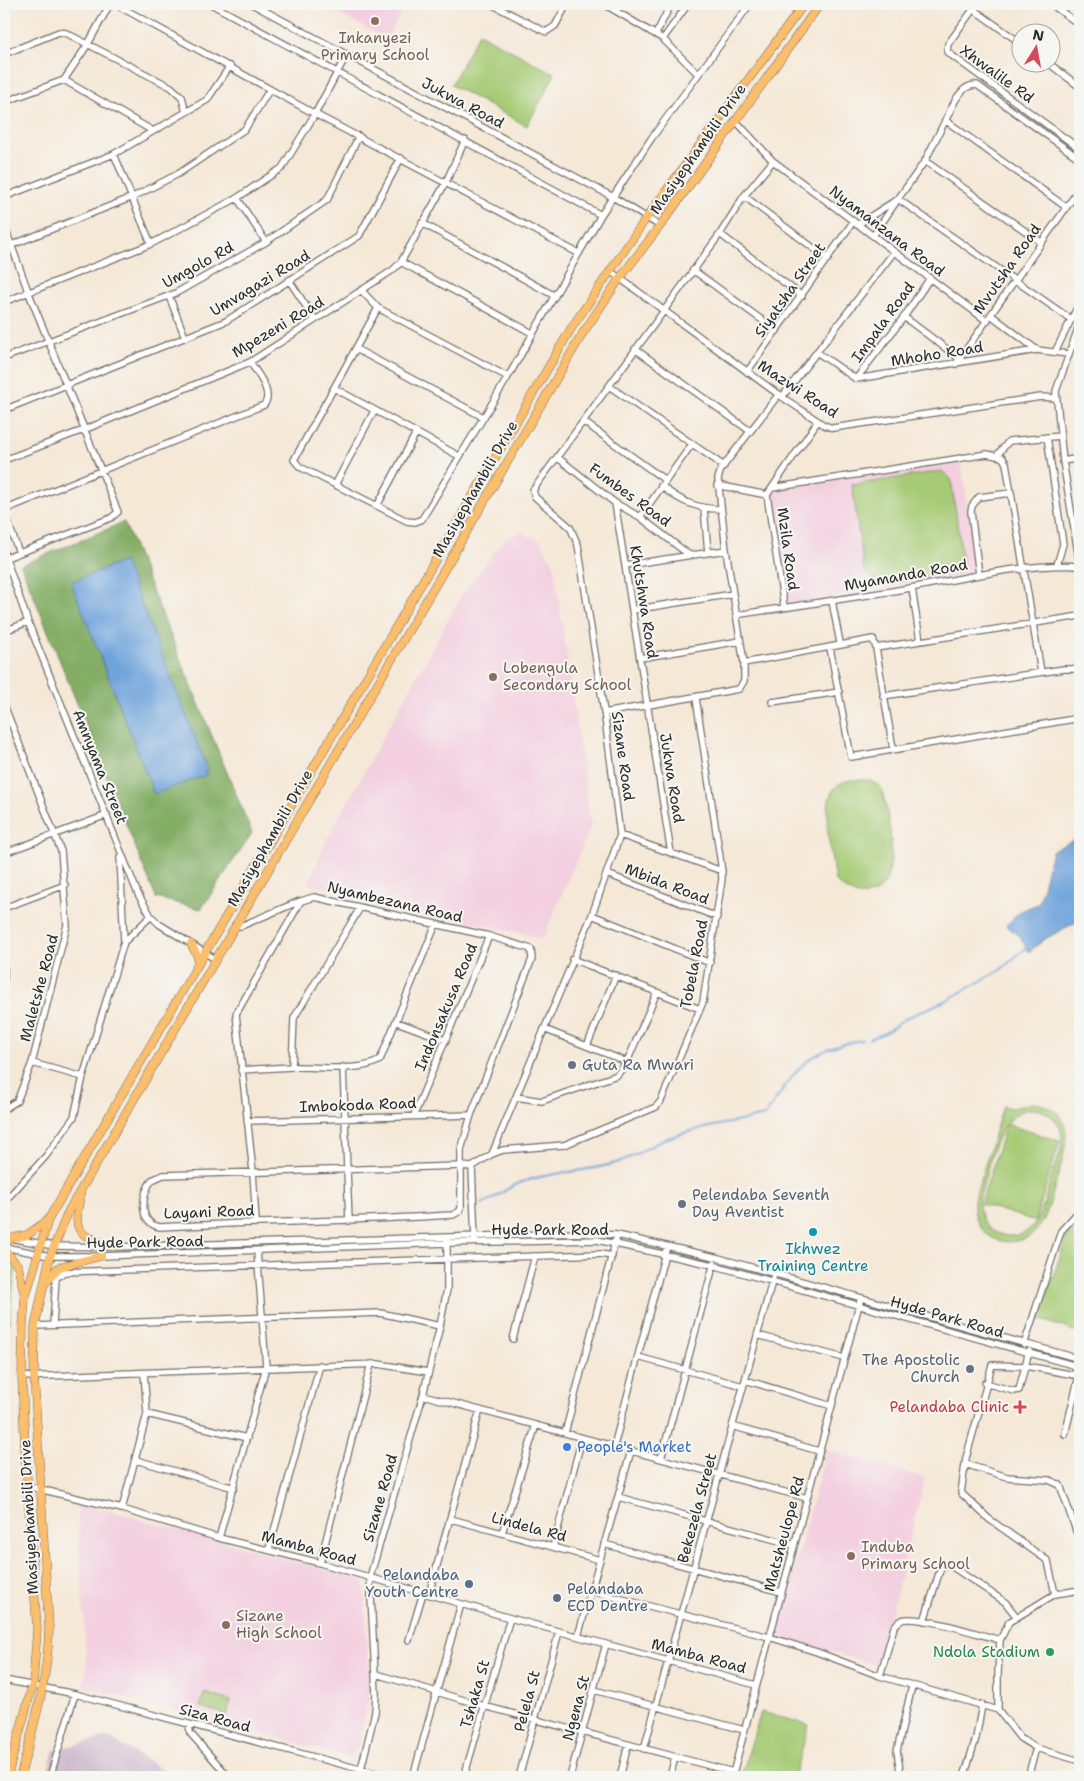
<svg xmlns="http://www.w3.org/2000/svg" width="1084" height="1781" font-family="'Shantell Sans',sans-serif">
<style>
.built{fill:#f3cfdf}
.industrial{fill:#cfbdce}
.green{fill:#a6ca74;stroke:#687a50;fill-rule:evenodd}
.forest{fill:#84ae66;stroke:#586c48;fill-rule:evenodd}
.water{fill:#6ea3db;stroke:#4c6783}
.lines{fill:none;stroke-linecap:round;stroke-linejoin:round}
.stream{stroke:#6ea3db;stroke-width:2}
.minor-casing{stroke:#726d67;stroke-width:8}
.major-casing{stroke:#726d67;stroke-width:9}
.minor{stroke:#fff;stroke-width:5.5}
.major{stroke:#fabe6d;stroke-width:8}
.education-dot{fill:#8d6e63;stroke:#f6f6f2;stroke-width:2}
.worship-dot{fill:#6b7280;stroke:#f6f6f2;stroke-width:2}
.culture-dot{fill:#0f9aa8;stroke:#f6f6f2;stroke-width:2}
.health-dot{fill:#e0444e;stroke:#f6f6f2;stroke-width:2}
.shop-dot{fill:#3f7fe0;stroke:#f6f6f2;stroke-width:2}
.service-dot{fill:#5c6f8a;stroke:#f6f6f2;stroke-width:2}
.leisure-dot{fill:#2e9e5b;stroke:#f6f6f2;stroke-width:2}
.labels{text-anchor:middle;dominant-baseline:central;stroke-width:4;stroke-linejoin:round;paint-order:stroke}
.education-label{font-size:15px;fill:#785e54;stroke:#f6f6f2;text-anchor:start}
.street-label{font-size:15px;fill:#2b2b2b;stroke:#f6f6f2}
.worship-label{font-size:15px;fill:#5b616d;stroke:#f6f6f2;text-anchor:start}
.culture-label{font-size:15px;fill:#0d838f;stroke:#f6f6f2}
.health-label{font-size:15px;fill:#be3a42;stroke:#f6f6f2;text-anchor:end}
.shop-label{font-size:15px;fill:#366cbe;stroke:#f6f6f2;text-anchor:start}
.service-label{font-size:15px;fill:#4e5e75;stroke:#f6f6f2;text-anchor:end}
.leisure-label{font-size:15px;fill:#27864d;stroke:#f6f6f2;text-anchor:end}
</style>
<rect width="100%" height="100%" fill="#f6f6f2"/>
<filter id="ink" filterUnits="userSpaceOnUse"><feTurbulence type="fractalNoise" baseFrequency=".02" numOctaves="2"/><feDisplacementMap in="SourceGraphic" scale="10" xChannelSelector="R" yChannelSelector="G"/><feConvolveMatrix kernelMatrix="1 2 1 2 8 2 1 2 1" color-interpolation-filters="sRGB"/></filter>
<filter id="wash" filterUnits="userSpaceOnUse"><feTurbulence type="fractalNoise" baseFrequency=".0096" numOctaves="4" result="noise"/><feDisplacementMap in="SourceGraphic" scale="20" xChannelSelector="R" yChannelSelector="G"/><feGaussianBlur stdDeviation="1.12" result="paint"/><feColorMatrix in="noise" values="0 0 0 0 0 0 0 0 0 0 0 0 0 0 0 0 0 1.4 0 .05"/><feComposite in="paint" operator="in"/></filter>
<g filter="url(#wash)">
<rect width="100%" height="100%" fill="#f5e8d7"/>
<!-- built -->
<path class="built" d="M320,4h86l-19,35z
M961,460l16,114 -192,31 -15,-109 4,-6z
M520,532l20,8 14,25 37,261 -48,113 -235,-55 20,-47 136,-246 41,-52z
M826,1450l99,28 -47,188 -101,-31z
M77,1502l287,78 6,112 -12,55 -10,10 -265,-71 4,-16z"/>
<!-- industrial -->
<path class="industrial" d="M108,1737l67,40h-129l8,-27z"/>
<!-- green -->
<path class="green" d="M479,33l76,41 -28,52 -76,-41z
M942,471l9,8 12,84 -3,9 -79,12 -17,-13 -12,-86z
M850,780h19l12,7c8,25 23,101 -12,108 -13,3 -25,-6 -34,-14 -3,-23 -15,-74 -1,-92 4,-6 10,-7 16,-9z
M1033,1103c48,6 32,48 23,79 -7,22 -11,55 -40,59 -9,2 -18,0 -25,-4 -13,-8 -18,-22 -17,-36l29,-95 9,2zM1033,1109c13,1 24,9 28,22 4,16 -6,34 -10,48 -7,22 -12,58 -41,57 -8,0 -15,-3 -21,-8 -9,-8 -11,-20 -9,-31 9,-29 16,-88 53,-88z
M1006,1124l54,17 -25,80 -54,-17z
M1080,1223v110l-41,-14 29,-86z
M4,1256l12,12 -12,93z
M204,1693l27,8 -4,14 -27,-8z
M761,1712l48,13 -15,52h-53z"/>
<!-- forest -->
<path class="forest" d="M124,522l128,311 -51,76 -45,-11 -135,-333zM124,561l84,209 -4,1 -133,-189z"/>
<!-- water -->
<path class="water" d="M124,561l84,209 -3,1 1,4 -52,19 -83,-212z
M1080,837v83l-35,19 -16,13 -11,-18 -12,-8 13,-14 20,-9 13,-52z"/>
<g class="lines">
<!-- stream -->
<path class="stream" d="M869,1039l16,-6 21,-15 41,-18 52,-29 27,-23
M482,1204c13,-5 22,-14 33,-19 33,-14 68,-12 101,-22 19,-6 34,-18 52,-25 30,-11 65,-15 97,-22 30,-45 39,-66 97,-76"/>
</g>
</g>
<g filter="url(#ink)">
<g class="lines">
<!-- minor casing -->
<g class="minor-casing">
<path id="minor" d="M115,4l200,110 263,139
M211,4l390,211
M252,4l361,193 47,29
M491,4l55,28 9,-6 12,-22
M604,4l59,35 35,35
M977,4l-29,40 -1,8 133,97
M1051,4l29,21
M973,9l49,35
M656,34l15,-30
M663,39l25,-35
M4,54l55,-22 7,1 105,54 11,10 4,15
M1047,62l33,25
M64,80l24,-36 22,-40
M4,102l60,-22 89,51
M735,120l38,41 214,160
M945,120l121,87
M114,154l37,90
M925,161l116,81
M744,196l84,63
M4,197l110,-43 93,-54 23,-34
M237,198l29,44
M422,223l133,73
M4,225l24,66 90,221 -7,6 -105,40
M857,225l41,-26 27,-38 31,-62c6,-8 10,-14 21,-14l103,74
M720,234l82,62
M873,236l25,-37 174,121
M4,248l129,-51 45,-23 67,-45 25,-40
M401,262l131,71
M693,270l84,61
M610,271l172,126 42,28 9,3 208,-31 15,1v-7
M289,280l26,40
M361,290l17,18 130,69
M169,296l16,41
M4,302l147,-58 86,-46 45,-30 33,-54 31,-58
M378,308l-84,152 6,7 107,54 8,1 7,-3 86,-142 93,-162 50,-76 99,-135
M991,315l46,35
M904,317l56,42
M1080,323l-24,68 7,70 17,104
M356,349l127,68
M635,349l115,82
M1055,352l25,-50
M818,353l38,26 181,-29 31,4
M4,358l172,-65 90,-51 61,-42 32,-64
M956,364l124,-176
M747,372l106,-150
M856,379l48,-62 26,-39
M609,386l115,80
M334,388l125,68
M782,397l112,-145
M4,410l222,-89 133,-85 42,-78
M584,422l81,58
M1047,437l16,107 -6,21
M998,454l11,-13 51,-5
M557,457l58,46 25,14 48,37
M4,460l82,-31 164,-67 143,-92 8,-8 45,-80 19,-42
M1063,461l17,-3
M335,485l39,-74
M717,485l50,10
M661,486c19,15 35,23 60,23
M772,488l215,-34 15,3 4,6 5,30 30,179
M615,503l56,350
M377,506l39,-73
M704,509l4,43
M4,510l260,-105c10,-12 -7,-32 -14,-43
M4,511l15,42
M640,517l52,-73
M4,553l24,69 110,272 13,22 8,8 56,35
M626,565l100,-15
M979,575l-8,-63 1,-6 7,-9 32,-4
M912,588l8,53
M832,601l8,42
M784,607l-17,-112 51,-74
M632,610l101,-16
M736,615c58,-9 116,-17 174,-27 56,-10 114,-25 170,-22
M4,631l24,-9
M830,648l21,109 229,-39
M876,648l204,-32
M640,658l100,-17
M744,663l129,-24 3,9 17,101
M883,696l181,-27h11l5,3
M772,702l67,-10
M4,705l57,146 6,74 -35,138 -15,38 -13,8
M604,713l135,-24 5,-8v-18l-18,-113 -8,-71 3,-10 58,-75
M620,835l102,36
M4,842l4,10
M4,853l103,-38
M607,874l110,43
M4,908l61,-23
M592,915l118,48
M235,925l6,1 59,-25
M124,942l27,-26
M572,959l128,50
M4,969v10
M397,1022l49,18
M544,1029l83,33
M587,1046l29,-71
M32,1063l51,14
M292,1067l2,-49 66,-110
M343,1067l6,154
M241,1070c17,-1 34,-2 51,-3 24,-1 68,6 88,-7l56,-136
M516,1097l26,4 75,-26 10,-13 30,-70
M414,1115l75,-179
M247,1121l224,-6
M492,1154l100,-239 28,-80 -15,-117 -27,-173 -8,-18 -35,-30 -2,-7 187,-256 24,-38 29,-35
M4,1202l42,-46 28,-39 9,-40 41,-135 -4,-85
M256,1222l-3,-50 -17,-158 65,-113 13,-4 175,39 42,13 1,10 -61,156 -10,35v58l-1,3 -7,4c-98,6 -195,7 -293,12 -23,-4 -18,-33 -8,-47l11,-5 298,-9 11,1
M4,1237l50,9 59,1 467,-14 37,2 98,22 365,102
M475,1239l-3,-72 20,-13 11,-4 61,-5 92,-38 5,-6 42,-99 19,-123 -1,-15 -25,-166
M4,1247l46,9h51l346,-13 150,-3 116,25 367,102
M53,1325l3,-47 8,-6 536,-18 12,2
M35,1326l345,-13 60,13
M757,1335l87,23
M513,1339l22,-83
M1024,1345l37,-114 19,-21
M638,1357l105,29
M22,1377l356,-13 50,8
M745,1380l87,26
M985,1383l29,8 5,-1 10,-39
M423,1395l384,103
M147,1414l100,24
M732,1426l87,25
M565,1433l51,-194
M1065,1434l14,-58
M614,1446l52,-196
M661,1459l53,-196
M136,1460l98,28
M965,1464l42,13 42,3 11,5 20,57
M27,1486l95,23 97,29 101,25 190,55 246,67
M618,1497l176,48
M122,1509l25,-95 -3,-41
M451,1519l149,41
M502,1533l34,-108
M219,1538l47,-171 -9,-116
M604,1544l177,48
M553,1547l29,-109
M269,1549l51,-184
M320,1563l51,-199
M1080,1590l-25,4 -46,28 -9,18 -2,33v37l22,28 16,10 44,13
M591,1591l178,46 48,15 63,24 118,34
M429,1594l51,-184
M1055,1594l-7,-33 -59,-42 -28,-26 5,-35 26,-93 34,1 54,10
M924,1621l17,-54 7,-3 57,38 11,14
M578,1636l53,-185
M409,1640l14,-47
M376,1674l108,32 249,66
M880,1676l14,-49c4,-5 7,-8 13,-8 26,0 67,14 93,21
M4,1680l71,14 315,83
M594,1690l150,40
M189,1724l1,9 39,44
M644,1749l129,-471
M361,1769l14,-57 1,-18 -6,-117 53,-182 17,-69 7,-37v-48
M50,1777l25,-83
M413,1777l48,-173
M464,1777l46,-159
M519,1777l40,-145
M570,1777l36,-133
M620,1777l8,-32
M670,1777l5,-20
M732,1777l128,-476
M901,1777l-4,-26 15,-65
M964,1777l12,-39 6,-33
M1028,1777l8,-29"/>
</g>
<!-- major casing -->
<g class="major-casing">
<path id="major" d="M191,944l7,13 -1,9
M81,1190c-7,42 -9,42 32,57
M9,1239l18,-4 20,-14
M4,1249l14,17 7,31
M45,1283l14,-16 42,-11
M7,1777l26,-93 4,-55 -12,-181 -3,-71 1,-51 2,-27 23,-79 524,-893 75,-110 157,-213
M20,1777c13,-49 28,-96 29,-148l-15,-253 1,-50 15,-70 19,-46 514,-877 37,-55 40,-52 160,-222"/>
</g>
<!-- minor -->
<use href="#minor" class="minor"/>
<!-- major -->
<use href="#major" class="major"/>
</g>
</g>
<!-- markers -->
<g class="education-dot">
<circle cx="375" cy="21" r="5"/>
<circle cx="493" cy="677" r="5"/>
<circle cx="851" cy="1556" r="5"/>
<circle cx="226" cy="1625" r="5"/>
</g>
<g class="worship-dot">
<circle cx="572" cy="1065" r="5"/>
<circle cx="682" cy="1204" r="5"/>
<circle cx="970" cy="1369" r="5"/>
</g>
<circle class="culture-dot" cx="813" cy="1232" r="5"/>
<path class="health-dot" d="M1017.5 1399.5h5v5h5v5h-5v5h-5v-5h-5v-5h5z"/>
<circle class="shop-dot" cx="567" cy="1447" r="5"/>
<g class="service-dot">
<circle cx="469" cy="1584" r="5"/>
<circle cx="557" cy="1598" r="5"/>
</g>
<circle class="leisure-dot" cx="1050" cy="1652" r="5"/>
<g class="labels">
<!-- education labels -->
<g class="education-label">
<text x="375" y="38" text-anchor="middle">Inkanyezi<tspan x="375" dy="17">Primary School</tspan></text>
<text x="503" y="668">Lobengula<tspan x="503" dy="17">Secondary School</tspan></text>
<text x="861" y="1547">Induba<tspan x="861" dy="17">Primary School</tspan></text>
<text x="236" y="1616">Sizane<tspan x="236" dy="17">High School</tspan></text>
</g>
<!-- street labels -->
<g class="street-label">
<text transform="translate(997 74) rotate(36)">Xhwalile Rd</text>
<text transform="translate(463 103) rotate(28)">Jukwa Road</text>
<text transform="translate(698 149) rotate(-55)">Masiyephambili Drive</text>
<text transform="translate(887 231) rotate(37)">Nyamanzana Road</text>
<text transform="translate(198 265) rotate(-29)">Umgolo Rd</text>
<text transform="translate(1007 269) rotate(-55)">Mvutsha Road</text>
<text transform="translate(260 283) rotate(-31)">Umvagazi Road</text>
<text transform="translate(790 290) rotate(-55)">Siyatsha Street</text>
<text transform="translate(883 322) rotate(-54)">Impala Road</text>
<text transform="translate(278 327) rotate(-31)">Mpezeni Road</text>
<text transform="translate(937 354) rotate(-9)">Mhoho Road</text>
<text transform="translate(798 389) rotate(33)">Mazwi Road</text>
<text transform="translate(475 489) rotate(-60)">Masiyephambili Drive</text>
<text transform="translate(630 495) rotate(36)">Fumbes Road</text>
<text transform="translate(788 549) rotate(82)">Mzila Road</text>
<text transform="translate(906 575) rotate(-10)">Myamanda Road</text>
<text transform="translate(644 602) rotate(81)">Khutshwa Road</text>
<text transform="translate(623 756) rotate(82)">Sizane Road</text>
<text transform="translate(100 767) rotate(68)">Amnyama Street</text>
<text transform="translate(672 778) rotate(81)">Jukwa Road</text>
<text transform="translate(270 838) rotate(-60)">Masiyephambili Drive</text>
<text transform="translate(667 884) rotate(21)">Mbida Road</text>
<text transform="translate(395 902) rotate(13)">Nyambezana Road</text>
<text transform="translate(694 964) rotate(-79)">Tobela Road</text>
<text transform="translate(39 988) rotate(-75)">Maletshe Road</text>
<text transform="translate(446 1007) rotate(-67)">Indonsakusa Road</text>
<text transform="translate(358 1105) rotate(-2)">Imbokoda Road</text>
<text transform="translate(209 1212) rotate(-2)">Layani Road</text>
<text x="550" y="1230">Hyde Park Road</text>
<text transform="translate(145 1242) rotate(-1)">Hyde Park Road</text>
<text transform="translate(947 1317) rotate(16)">Hyde Park Road</text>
<text transform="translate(380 1498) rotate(-74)">Sizane Road</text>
<text transform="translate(697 1508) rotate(-75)">Bekezela Street</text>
<text transform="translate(29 1517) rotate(-93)">Masiyephambili Drive</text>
<text transform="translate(529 1527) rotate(15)">Lindela Rd</text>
<text transform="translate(784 1534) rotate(-75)">Matsheulope Rd</text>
<text transform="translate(309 1548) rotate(15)">Mamba Road</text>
<text transform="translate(699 1656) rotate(15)">Mamba Road</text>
<text transform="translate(475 1694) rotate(-74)">Tshaka St</text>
<text transform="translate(527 1701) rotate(-75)">Pelela St</text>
<text transform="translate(576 1708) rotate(-75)">Ngena St</text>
<text transform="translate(215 1718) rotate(15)">Siza Road</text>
</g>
<!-- worship labels -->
<g class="worship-label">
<text x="582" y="1065">Guta Ra Mwari</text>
<text x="692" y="1195">Pelendaba Seventh<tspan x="692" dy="17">Day Aventist</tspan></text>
<text x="960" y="1360" text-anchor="end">The Apostolic<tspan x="960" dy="17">Church</tspan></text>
</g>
<!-- culture labels -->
<g class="culture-label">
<text x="813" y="1249">Ikhwez<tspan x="813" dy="17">Training Centre</tspan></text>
</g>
<!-- health labels -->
<g class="health-label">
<text x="1009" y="1407">Pelandaba Clinic</text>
</g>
<!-- shop labels -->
<g class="shop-label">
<text x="577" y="1447">People's Market</text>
</g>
<!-- service labels -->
<g class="service-label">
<text x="459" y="1575">Pelandaba<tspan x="459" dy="17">Youth Centre</tspan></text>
<text x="567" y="1589" text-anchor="start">Pelandaba<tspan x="567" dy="17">ECD Dentre</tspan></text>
</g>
<!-- leisure labels -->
<g class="leisure-label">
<text x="1040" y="1652">Ndola Stadium</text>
</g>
</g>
<!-- margin -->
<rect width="1084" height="1781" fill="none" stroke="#f6f6f2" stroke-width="20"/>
<!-- north arrow -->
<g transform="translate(1036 48) rotate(11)"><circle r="24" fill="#f6f6f2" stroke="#a5a5a2"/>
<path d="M0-4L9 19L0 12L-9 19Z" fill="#d1495b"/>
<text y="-8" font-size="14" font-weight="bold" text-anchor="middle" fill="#2b2b2b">N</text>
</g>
</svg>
